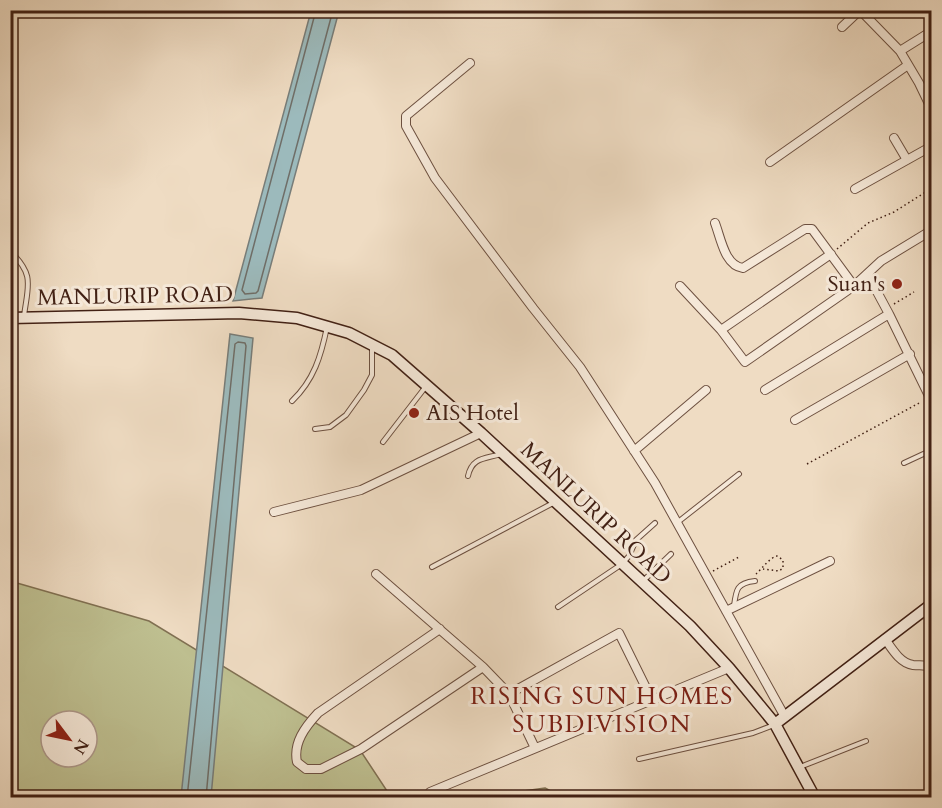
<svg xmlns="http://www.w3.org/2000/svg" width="942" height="808" font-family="Cardo,serif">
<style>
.green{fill:#bebf90;stroke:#807052;stroke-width:1.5;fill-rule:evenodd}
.water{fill:#9cbabc;stroke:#787d79;stroke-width:1.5}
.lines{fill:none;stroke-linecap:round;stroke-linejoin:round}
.shore{stroke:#6f6e68;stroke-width:1.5}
.lane-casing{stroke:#6d5040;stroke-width:6}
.street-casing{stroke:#6d5040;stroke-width:10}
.secondary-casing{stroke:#422115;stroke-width:13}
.path{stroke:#422115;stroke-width:1.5;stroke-dasharray:1.5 3;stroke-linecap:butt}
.lane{stroke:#f5e8d8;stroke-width:4}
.street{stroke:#f5e8d8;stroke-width:8}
.secondary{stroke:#f5e8d8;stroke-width:10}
.poi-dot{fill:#8f2418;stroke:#f5e8d8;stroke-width:2}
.labels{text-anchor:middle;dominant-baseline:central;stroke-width:6;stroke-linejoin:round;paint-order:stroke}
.poi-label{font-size:22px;fill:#422115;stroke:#f5e8d8;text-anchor:end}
.street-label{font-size:22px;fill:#422115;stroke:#f5e8d8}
.neighbourhood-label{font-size:24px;letter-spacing:1.5px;fill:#7a1f14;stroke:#f5e8d8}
</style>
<rect width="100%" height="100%" fill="#efdcc3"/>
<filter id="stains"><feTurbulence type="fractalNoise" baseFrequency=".00333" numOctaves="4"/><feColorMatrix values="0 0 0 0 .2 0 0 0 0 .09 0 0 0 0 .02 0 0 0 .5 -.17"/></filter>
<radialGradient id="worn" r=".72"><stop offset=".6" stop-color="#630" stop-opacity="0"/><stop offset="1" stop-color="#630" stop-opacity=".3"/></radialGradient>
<!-- green -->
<path class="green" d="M10,581l139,40 211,129 31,47h-380zM51,721h36v36h-36z
M545,788l17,9h-66l13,-4z"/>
<!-- water -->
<path class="water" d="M311,11h28l-77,287 -29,3z
M230,334l23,4 -42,459h-30z"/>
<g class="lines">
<!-- shore -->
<path class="shore" d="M316,10l-74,280 3,4 11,-1 2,-2 75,-281
M187,798l48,-454 3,-2 7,1 1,3 -40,452"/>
<!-- lane casing -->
<g class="lane-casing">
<path id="lane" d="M10,251c25,24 18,34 14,65
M292,401c22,-21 29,-45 35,-74
M315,429l15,-2 16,-12 18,-25 8,-15v-28
M383,442l44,-57
M904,463l28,-13
M468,476c4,-19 17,-17 33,-22
M678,522l61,-48
M432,567l123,-65
M643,581l28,-27
M734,606c2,-17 3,-23 21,-25
M558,607l64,-43 7,-8 7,-16 19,-17
M639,759l114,-26 21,-8
M800,767l66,-26"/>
</g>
<!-- street casing -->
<g class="street-casing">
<path id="street" d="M842,27l18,-17 40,41 19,32 13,27
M900,51l32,-20
M470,63l-64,53v10l29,52 98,130 47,59 75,116 130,234
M894,138l13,22
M770,162l138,-97
M855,189l77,-43
M715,223c6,16 10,43 28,45l62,-39h7l42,57
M868,275l21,39 43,88
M680,286l41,44 24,32 109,-76 27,-25 51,-31
M721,330l110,-76
M765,390l124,-76
M795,420l115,-66
M634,451l72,-61
M274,512l87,-22 120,-57
M376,574l107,93 26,27 26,54
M726,611l104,-50
M440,629l-122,84c-13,14 -25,30 -21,49l9,7h15l40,-20 122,-82
M885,639c7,10 15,24 28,26 8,1 11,-1 19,3
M509,694l110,-61 33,67
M430,792l299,-124"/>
</g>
<!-- secondary casing -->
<g class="secondary-casing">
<path id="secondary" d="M10,318l229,-5 58,5 52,15 43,22 89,78 209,193 39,42 46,56 40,74
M775,724l157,-120"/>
</g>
<!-- path -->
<path class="path" d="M837,249l31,-26 26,-11 38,-24
M894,304l20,-12
M807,464l114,-62
M713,571l26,-14
M756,574c6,-5 13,-16 21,-18l6,4v8l-4,3 -16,-2"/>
<!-- lane -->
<use href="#lane" class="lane"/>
<!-- street -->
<use href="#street" class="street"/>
<!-- secondary -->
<use href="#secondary" class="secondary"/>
</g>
<!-- markers -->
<g class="poi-dot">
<circle cx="897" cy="284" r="6"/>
<circle cx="414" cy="413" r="6"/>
</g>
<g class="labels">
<!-- poi labels -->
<g class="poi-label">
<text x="885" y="284">Suan's</text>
<text x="426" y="413" text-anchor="start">AIS Hotel</text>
</g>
<!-- street labels -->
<g class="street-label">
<text transform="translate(135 296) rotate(-1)">MANLURIP ROAD</text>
<text transform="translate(596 513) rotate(43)">MANLURIP ROAD</text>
</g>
<!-- neighbourhood labels -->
<g class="neighbourhood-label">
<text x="602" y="696">RISING SUN HOMES<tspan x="602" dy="28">SUBDIVISION</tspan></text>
</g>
</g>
<!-- margin -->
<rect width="942" height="808" fill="none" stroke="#efdcc3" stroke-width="36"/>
<rect x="12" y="12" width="918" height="784" fill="none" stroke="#422115" stroke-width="3"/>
<rect x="18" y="18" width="906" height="772" fill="none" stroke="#422115" stroke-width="1.5"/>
<!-- north arrow -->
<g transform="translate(69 739) rotate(122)"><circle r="28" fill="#f5e8d8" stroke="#ad988a" stroke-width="1.5"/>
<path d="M0-4.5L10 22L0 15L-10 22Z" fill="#8f2418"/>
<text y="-9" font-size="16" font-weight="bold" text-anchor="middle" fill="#422115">N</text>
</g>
<rect width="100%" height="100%" filter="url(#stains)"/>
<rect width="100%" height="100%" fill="url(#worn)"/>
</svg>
